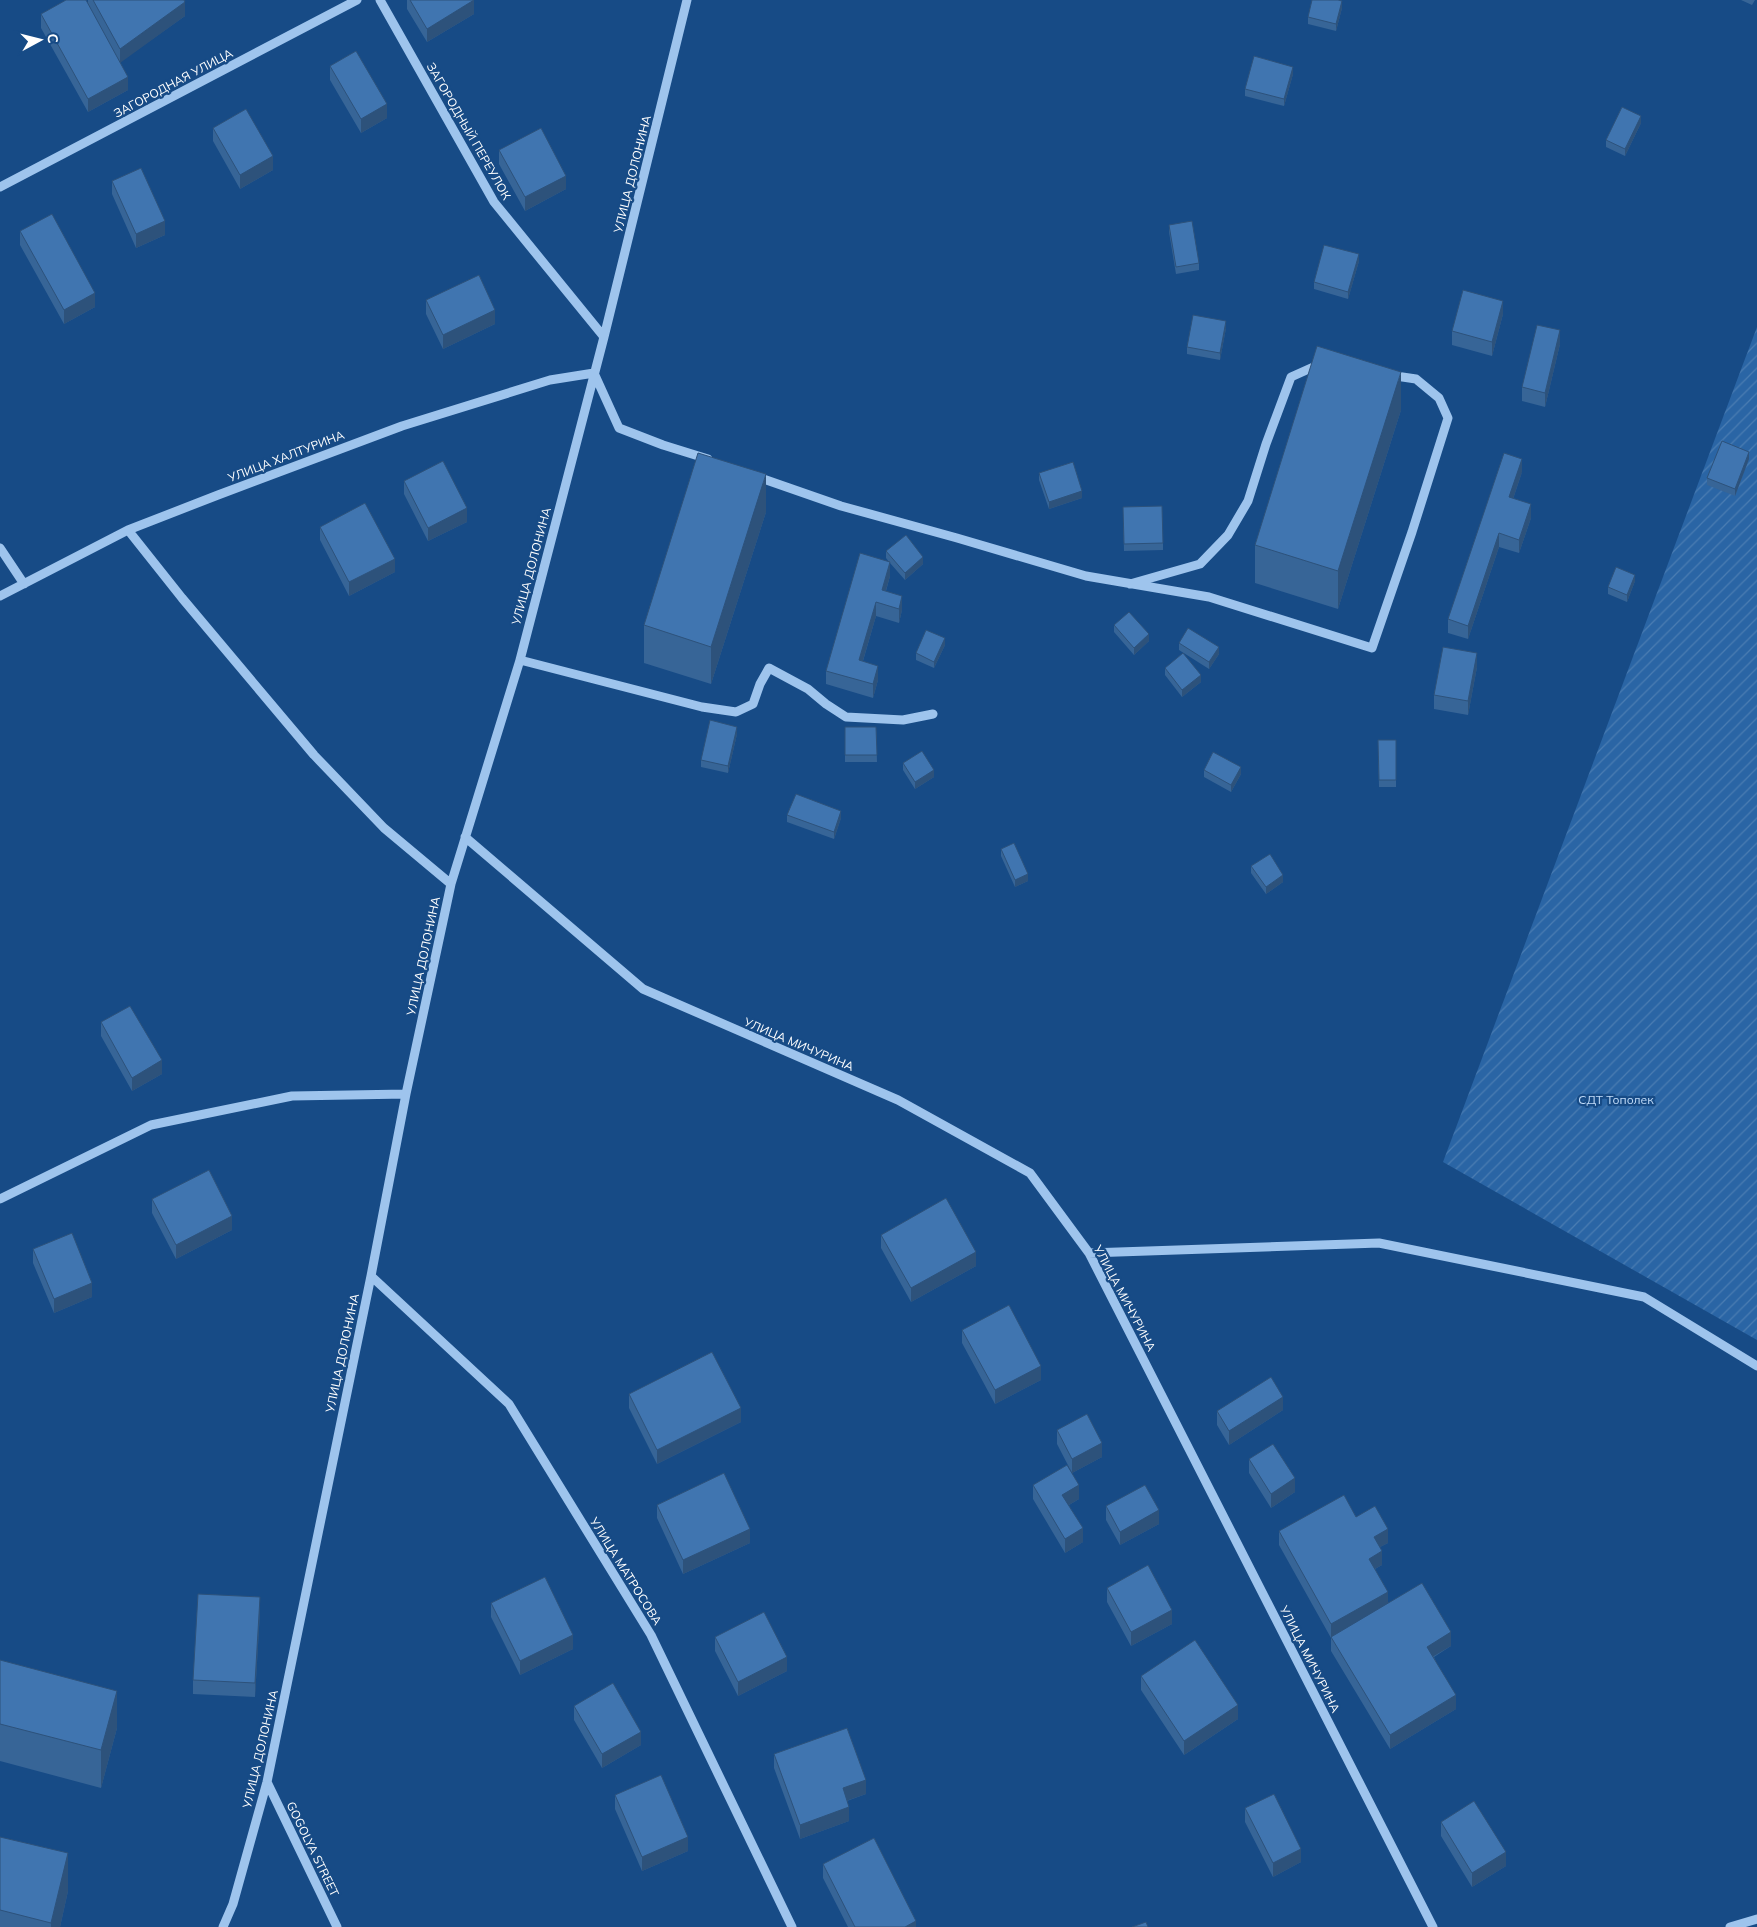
<svg xmlns="http://www.w3.org/2000/svg" width="1757" height="1927" font-family="Mulish,sans-serif">
<style>
.garden{fill:url(#garden-furrows)}
.lines{fill:none;stroke-linecap:round;stroke-linejoin:round}
.minor{stroke:#9ec4ed;stroke-width:9}
.wall{fill:#376597}
.shaded-wall{fill:#2d527b}
.building{fill:#4075b0;stroke:#2d527b}
.labels{text-anchor:middle;dominant-baseline:central;stroke-width:4.5;stroke-linejoin:round;paint-order:stroke}
.street-label{font-size:12px;fill:#fff;stroke:#174b86}
.park-label{font-size:12px;fill:#c3ddfa;stroke:#174b86}
</style>
<defs>
<pattern id="garden-furrows" width="10" height="10" patternUnits="userSpaceOnUse" patternTransform="scale(1.25)"><rect width="10" height="10" fill="#2a65a5"/><path d="M-1 1l2-2M0 10L10 0M9 11l2-2" fill="none" stroke="#4a7cb2"/></pattern>
</defs>
<rect width="100%" height="100%" fill="#174b86"/>
<!-- garden -->
<path class="garden" d="M1757,327v1013l-314,-178z"/>
<g class="lines">
<!-- minor -->
<path class="minor" d="M380,0l114,202 110,135
M0,187l357,-187
M755,476l86,30 116,32 129,38 123,21 163,51 40,-116 36,-114 -9,-20 -23,-19 -27,-4
M128,530l54,68 132,157 70,73 67,56
M0,548l24,36
M1130,584l70,-20 28,-29 20,-34 18,-57 25,-67 29,-13
M0,596l128,-66 90,-35 184,-69 148,-46 44,-7 25,55 44,17 45,14
M520,660l182,47 34,5 17,-8 7,-20 9,-16 39,21 18,15 20,13 57,3 30,-6
M465,837l178,152 255,111 132,73 59,80 344,674
M0,1199l151,-74 141,-29 114,-2
M1089,1253l290,-10 265,54 113,69
M371,1276l138,128 142,231 141,292
M267,1782l70,145
M223,1927l10,-23 34,-122 104,-506 35,-182 45,-210 69,-224 84,-323 83,-337
M1730,1927l27,-8"/>
</g>
<!-- wall -->
<path class="wall" d="M88,0h96l1,16 -65,46 8,28 -40,22 -47,-84v-14l47,-9z
M407,0h67v14l-47,28 -20,-33z
M1741,0h14l-3,5z
M1342,8l-6,23 -28,-7v-7z
M330,66l57,52 -26,15 -31,-53z
M1293,74l-9,32 -39,-10v-7z
M1641,123l-16,33 -19,-9v-7z
M213,128l60,42 -33,19 -27,-48z
M499,150l67,39 -41,22 -26,-47z
M112,181l53,54 -29,13 -24,-54z
M1169,225l30,38v7l-23,4 -7,-42z
M20,231l75,76 -31,17 -44,-79z
M1359,261l-11,38 -34,-10v-7z
M426,300l69,24 -52,25 -17,-35z
M1503,314l-11,42 -40,-11v-14z
M1226,328l-6,32 -33,-6v-7z
M1560,344l-15,63 -23,-6v-14z
M1401,410l-63,199 -83,-26v-38z
M1749,459l-14,37 -28,-11v-7z
M1522,472l-9,27 18,19 -12,35 -20,-6 -31,92 -20,-6v-14z
M1039,473l43,25 -33,11 -10,-29z
M404,481l63,41 -39,19 -24,-47z
M1123,507l40,36v7l-39,1z
M766,512l-55,172 -67,-21v-38z
M320,527l75,45 -46,24 -29,-56z
M886,551l37,13 -18,16 -15,-17v13l-4,15 16,19 -3,13 -23,-7 -13,45 15,19 -5,18 -47,-14v-13l63,-109 -3,-4z
M1635,581l-8,21 -19,-8v-7z
M1114,625l35,16 -15,14 -20,-23z
M1179,643l40,11 -10,15 -30,-19z
M945,645l-11,23 -18,-8v-7z
M1477,667l-9,48 -34,-6v-14z
M1165,668l36,14 -19,15 -17,-22z
M845,727h31l1,35h-32z
M737,734l-9,39 -27,-6v-7z
M1378,740h18v47h-17z
M903,763l31,14 -19,12 -12,-19z
M1204,770l37,4 -10,18 -27,-15z
M787,815l54,3 -7,21 -47,-17z
M1001,849l27,32 -13,6 -14,-31z
M1251,866l32,16 -17,12 -15,-21z
M101,1022l61,52 -30,17 -31,-55z
M152,1199l80,31 -56,29 -24,-46z
M881,1235l95,31 -65,36 -30,-54z
M33,1249l59,48 -38,16 -21,-50z
M962,1330l79,50 -46,24 -33,-61z
M629,1394l112,28 -84,42 -28,-56z
M1283,1410l-54,35 -12,-20v-14z
M1057,1430l45,27 -30,16 -15,-29z
M1249,1459l46,33 -24,16 -22,-35z
M1033,1485l46,14 -10,6 14,37 -18,11 -32,-54z
M657,1505l93,38 -67,31 -26,-56z
M1106,1506l53,18 -39,21 -14,-25z
M1356,1517l32,26 -8,4 2,18 -7,4 13,34 63,43 -17,11 22,52 -66,40 -59,-98v-13l-52,-93v-14z
M1107,1588l65,36 -41,22 -24,-44z
M491,1603l82,46 -53,26 -29,-58z
M260,1611l-5,86 -62,-3v-14z
M715,1637l72,34 -49,25 -23,-45z
M0,1660l117,68 -16,60 -101,-27z
M1141,1676l97,43 -54,36 -43,-65z
M574,1706l67,39 -39,23 -28,-48z
M774,1754l92,40 -19,7 2,20 -49,18 -26,-71z
M615,1795l73,56 -46,20 -27,-62z
M1245,1808l56,54 -28,15 -28,-55z
M1441,1822l65,44 -34,21 -31,-51z
M0,1837l68,54 -8,36h-60z
M823,1864l93,63h-68l-25,-49z"/>
<!-- shaded-wall -->
<path class="shaded-wall" d="M474,0v14l-47,28v-13z
M1342,1v7l-6,23v-7z
M185,2v14l-65,47v-14z
M1293,67v7l-9,32v-7z
M128,77v13l-40,22v-13z
M387,104v14l-26,15v-14z
M1641,116v7l-16,33v-7z
M273,156v14l-33,19v-14z
M566,176v13l-41,22v-14z
M165,221v14l-29,13v-14z
M1359,254v7l-11,38v-7z
M95,293v14l-31,17v-14z
M1503,301v13l-11,42v-14z
M495,310v14l-52,25v-14z
M1226,321v7l-6,32v-7z
M1560,330v14l-15,63v-14z
M1401,372v38l-63,199v-38z
M1749,452v7l-14,37v-7z
M1522,459v13l-13,39v-14z
M766,474v38l-55,172v-37z
M1082,491v7l-33,11v-7z
M1531,504v14l-12,35v-13z
M467,508v14l-39,19v-13z
M1499,533v14l-31,92v-13z
M923,557v7l-18,16v-7z
M395,559v13l-46,24v-14z
M890,562v14l-8,28v-14z
M1635,575v6l-8,21v-7z
M902,596v14l-3,13v-14z
M876,602v14l-17,58v-14z
M1149,634v7l-15,14v-7z
M945,638v7l-11,23v-6z
M1219,647v7l-10,15v-7z
M1477,653v14l-9,48v-14z
M878,666v14l-5,18v-14z
M1201,675v7l-19,15v-7z
M737,727v7l-9,39v-7z
M1241,767v7l-10,18v-7z
M934,770v7l-19,12v-7z
M841,811v7l-7,21v-7z
M1028,874v7l-13,6v-7z
M1283,875v7l-17,12v-7z
M162,1060v14l-30,17v-13z
M232,1216v14l-56,29v-14z
M976,1252v14l-65,36v-14z
M92,1283v14l-38,16v-14z
M1041,1366v14l-46,24v-14z
M1283,1397v13l-54,35v-14z
M741,1408v14l-84,42v-14z
M1102,1443v14l-30,16v-14z
M1295,1478v14l-24,16v-14z
M1079,1485v14l-17,10v-14z
M1159,1510v14l-39,21v-13z
M1083,1528v14l-18,11v-14z
M750,1529v14l-67,31v-14z
M1388,1529v14l-14,7v-13z
M1382,1551v14l-13,7v-13z
M1388,1592v14l-57,32v-14z
M260,1597v14l-5,86v-14z
M1172,1610v14l-41,22v-14z
M1451,1632v14l-24,14v-13z
M573,1635v14l-53,26v-14z
M787,1657v14l-49,25v-14z
M117,1691v37l-16,60v-38z
M1456,1695v14l-66,40v-14z
M1238,1705v14l-54,36v-14z
M641,1732v13l-39,23v-14z
M866,1780v14l-23,8v-14z
M849,1807v14l-49,18v-14z
M688,1837v14l-46,20v-14z
M1301,1849v13l-28,15v-14z
M1506,1852v14l-34,21v-14z
M68,1853v38l-8,36h-9v-4z
M916,1921v6h-11z"/>
<!-- building -->
<path class="building" d="M66,0h20l42,77 -40,22 -47,-85z
M93,0h91l1,2 -65,47z
M410,0h64l-47,29z
M1312,0h26l4,1 -6,23 -28,-7z
M356,51l31,53 -26,15 -31,-53z
M1254,56l39,11 -9,32 -39,-10z
M1622,107l19,9 -16,33 -19,-9z
M246,109l27,47 -33,19 -27,-47z
M541,128l25,48 -41,21 -26,-47z
M141,168l24,53 -29,13 -24,-53z
M52,214l43,79 -31,17 -44,-79z
M1192,221l7,42 -23,4 -7,-42z
M1324,245l35,9 -11,38 -34,-10z
M479,275l16,35 -52,25 -17,-35z
M1463,290l40,11 -11,41 -40,-11z
M1193,315l33,6 -6,32 -33,-6z
M1537,325l23,5 -15,63 -23,-6z
M1317,346l84,26 -63,199 -83,-26z
M1722,441l27,11 -14,37 -28,-11z
M698,453l68,21 -55,173 -67,-22z
M1504,453l18,6 -13,38 22,7 -12,36 -20,-7 -31,93 -20,-7z
M443,461l24,47 -39,20 -24,-47z
M1073,462l9,29 -33,11 -10,-29z
M365,503l30,56 -46,23 -29,-55z
M1162,506l1,37 -39,1 -1,-37z
M906,535l17,22 -18,16 -19,-22z
M860,553l30,9 -8,28 20,6 -3,13 -23,-7 -17,58 19,6 -5,18 -47,-13z
M1616,567l19,8 -8,20 -19,-8z
M1129,612l20,22 -15,14 -20,-23z
M1188,628l31,19 -10,15 -30,-19z
M926,630l19,8 -11,24 -18,-9z
M1443,647l34,6 -9,48 -34,-6z
M1183,653l18,22 -19,15 -17,-22z
M710,720l27,7 -9,39 -27,-6z
M845,727h31l1,28h-32z
M1378,740h18v40h-17z
M922,751l12,19 -19,12 -12,-19z
M1213,752l28,15 -10,18 -27,-15z
M796,794l45,17 -7,21 -47,-17z
M1014,843l14,31 -13,6 -14,-31z
M1270,854l13,21 -17,12 -15,-21z
M130,1006l32,54 -30,18 -31,-56z
M209,1170l23,46 -56,29 -24,-46z
M946,1198l30,54 -65,36 -30,-53z
M72,1233l20,50 -38,16 -21,-50z
M1009,1305l32,61 -46,24 -33,-60z
M712,1352l29,56 -84,42 -28,-56z
M1271,1377l12,20 -54,34 -12,-20z
M1087,1414l15,29 -30,16 -15,-29z
M1273,1444l22,34 -24,16 -22,-35z
M1067,1465l12,20 -17,10 21,33 -18,11 -32,-54z
M724,1473l26,56 -67,31 -26,-55z
M1145,1485l14,25 -39,22 -14,-26z
M1344,1495l12,22 19,-11 13,23 -14,8 8,14 -13,8 19,33 -57,32 -52,-93z
M1148,1565l24,45 -41,22 -24,-44z
M545,1577l28,58 -53,26 -29,-58z
M1422,1583l29,49 -24,15 29,48 -66,40 -59,-98z
M198,1594l62,3 -5,86 -62,-3z
M764,1612l23,45 -49,25 -23,-45z
M1195,1640l43,65 -54,36 -43,-65z
M0,1660l117,31 -16,59 -101,-26z
M613,1683l28,49 -39,22 -28,-48z
M847,1728l19,52 -23,8 6,19 -49,18 -26,-71z
M661,1775l27,62 -46,20 -27,-62z
M1274,1794l27,55 -28,14 -28,-55z
M1474,1801l32,51 -34,21 -31,-51z
M0,1837l68,16 -17,70 -51,-13z
M874,1838l42,83 -11,6h-50l-32,-63z
M1146,1922l2,5h-16z"/>
<g class="labels">
<!-- street labels -->
<g class="street-label">
<text transform="translate(173 83) rotate(-28)">ЗАГОРОДНАЯ УЛИЦА</text>
<text transform="translate(469 131) rotate(60)">ЗАГОРОДНЫЙ ПЕРЕУЛОК</text>
<text transform="translate(632 174) rotate(-76)">УЛИЦА ДОЛОНИНА</text>
<text transform="translate(286 456) rotate(-21)">УЛИЦА ХАЛТУРИНА</text>
<text transform="translate(531 566) rotate(-75)">УЛИЦА ДОЛОНИНА</text>
<text transform="translate(423 956) rotate(-78)">УЛИЦА ДОЛОНИНА</text>
<text transform="translate(799 1044) rotate(23)">УЛИЦА МИЧУРИНА</text>
<text transform="translate(1125 1298) rotate(62)">УЛИЦА МИЧУРИНА</text>
<text transform="translate(342 1353) rotate(-78)">УЛИЦА ДОЛОНИНА</text>
<text transform="translate(626 1571) rotate(58)">УЛИЦА МАТРОСОВА</text>
<text transform="translate(1310 1659) rotate(63)">УЛИЦА МИЧУРИНА</text>
<text transform="translate(260 1749) rotate(-77)">УЛИЦА ДОЛОНИНА</text>
<text transform="translate(313 1849) rotate(64)">GOGOLYA STREET</text>
</g>
<!-- park labels -->
<g class="park-label">
<text x="1616" y="1099">СДТ Тополек</text>
</g>
</g>
<!-- north arrow -->
<g transform="translate(40 40) rotate(83)" stroke="#174b86" stroke-width="4" paint-order="stroke">
<path d="M0-4L9 19L0 12L-9 19Z" fill="#ffffff"/>
<text y="-8" font-size="14" font-weight="bold" text-anchor="middle" fill="#ffffff">С</text>
</g>
</svg>
